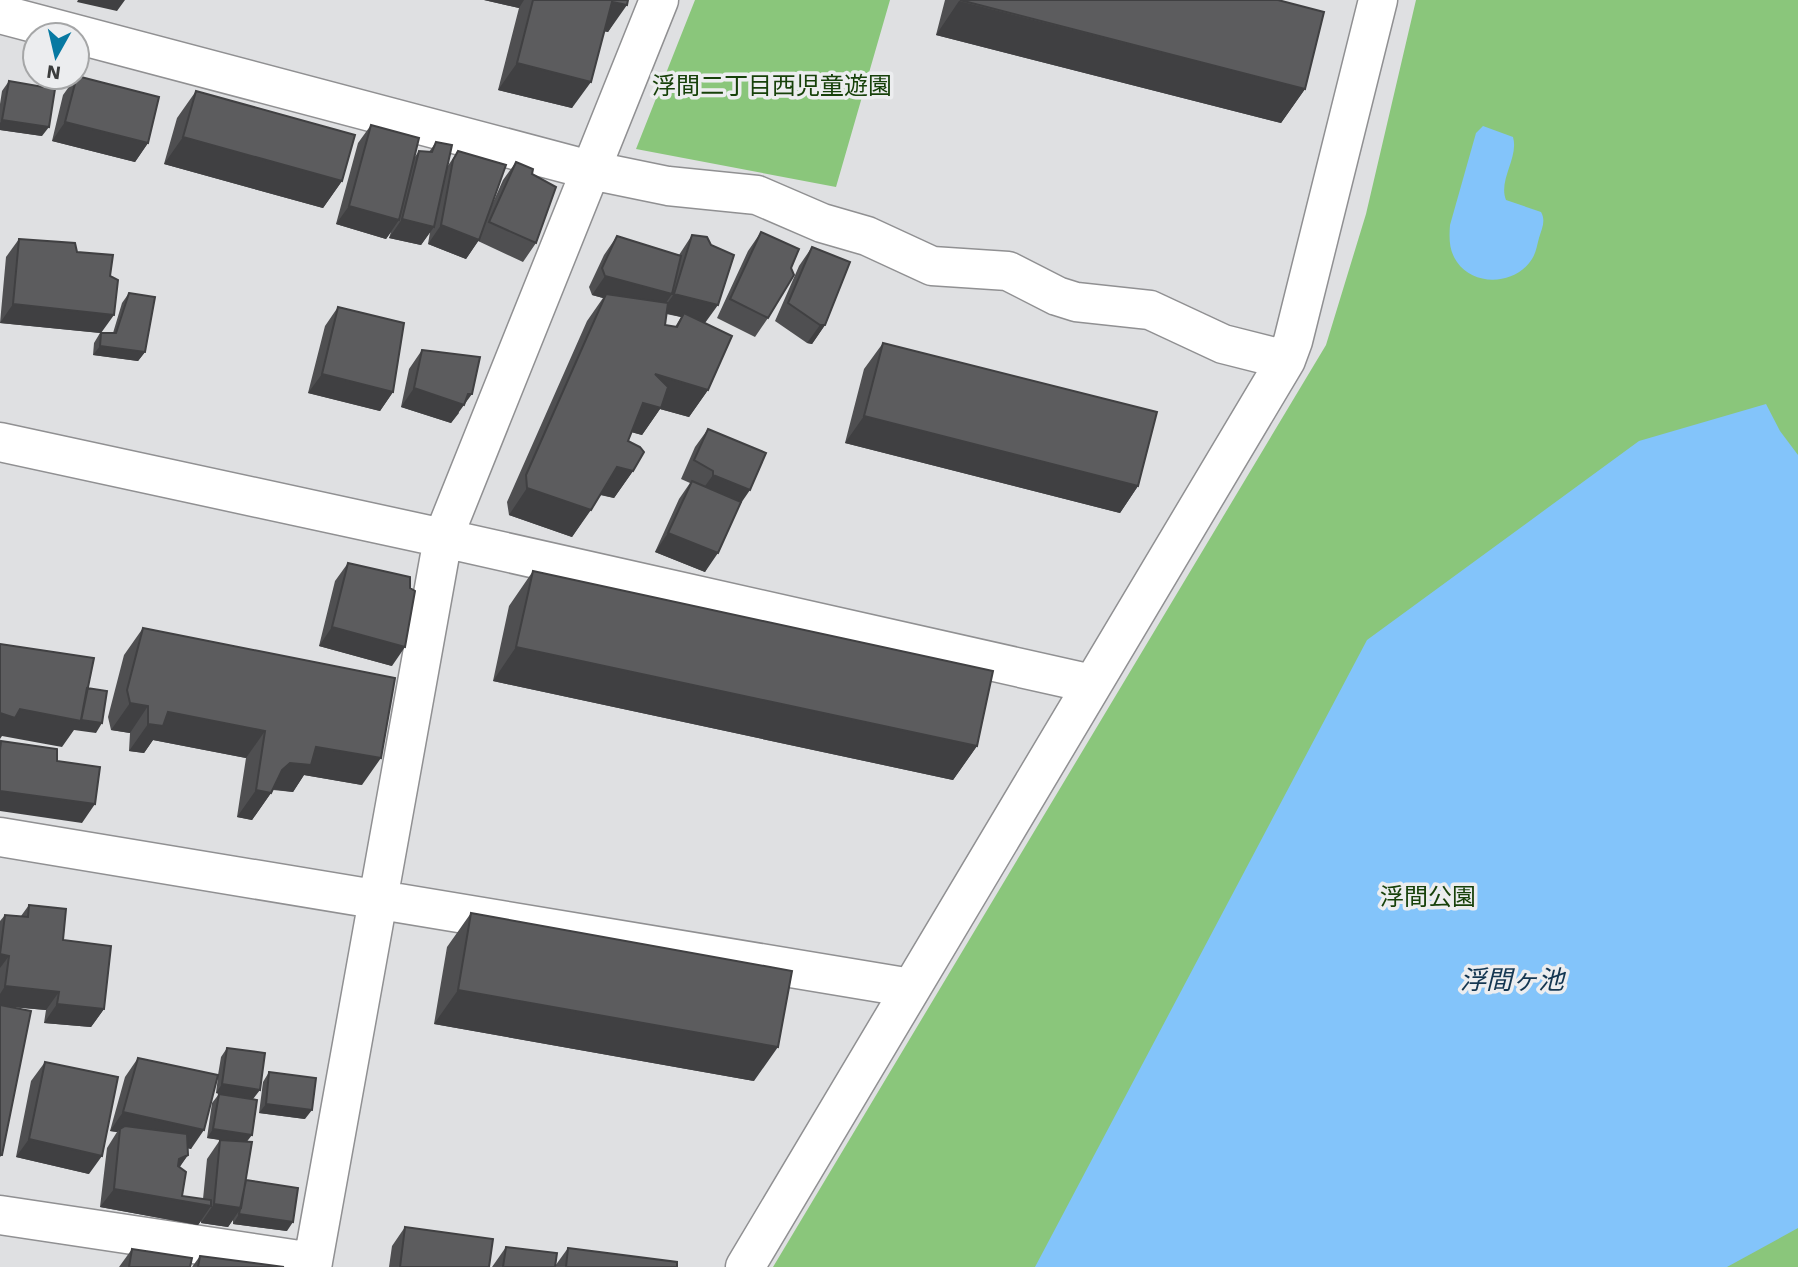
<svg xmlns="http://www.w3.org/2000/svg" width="1798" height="1267" font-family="'Work Sans','Noto Sans JP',sans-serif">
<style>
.green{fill:#8ac67b}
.water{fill:#83c4fa}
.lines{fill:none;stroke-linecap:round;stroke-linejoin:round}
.minor-casing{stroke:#909092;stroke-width:41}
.minor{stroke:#fff;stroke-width:38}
.wall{fill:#4f4f51;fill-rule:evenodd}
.shaded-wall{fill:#404042}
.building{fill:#5c5c5e;stroke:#404042;stroke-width:2}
.labels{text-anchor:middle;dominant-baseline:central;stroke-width:7;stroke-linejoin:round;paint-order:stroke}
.park-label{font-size:24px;fill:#17410a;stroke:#ecedef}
.water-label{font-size:26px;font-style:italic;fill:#133651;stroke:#ecedef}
</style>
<rect width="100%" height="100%" fill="#dfe0e2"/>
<!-- green -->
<path class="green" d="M695,0h195l-54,187 -200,-38z
M1416,0h382v1267h-1025l553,-922 40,-131z"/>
<!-- water -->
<path class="water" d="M1483,126l30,11c6,21 -15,43 -7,63l35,12c5,9 1,16 -2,26 -2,7 -3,15 -7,21 -16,26 -58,28 -75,3 -8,-11 -8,-24 -7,-37l26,-92z
M1766,404l14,27 18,24v773l-71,39h-692l332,-627 272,-199z"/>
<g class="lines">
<!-- minor casing -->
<g class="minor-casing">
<path id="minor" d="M0,14l590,156 78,16 89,9 65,28 45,13 65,30 76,5 49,25 19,6 74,8 73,34 63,16
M0,442l443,96 649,146
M0,837l911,151
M0,1215l313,47
M312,1267l131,-729 216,-538
M745,1267l541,-907 7,-19 85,-341"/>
</g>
<!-- minor -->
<use href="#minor" class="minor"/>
</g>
<!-- wall -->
<path class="wall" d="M484,0h144l-20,32 -4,-1 -32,77 -74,-18 21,-82z
M945,0h333l27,89 -24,34 -345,-88z
M76,77l72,66 -13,19 -83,-21 11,-46z
M9,81l33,55 -42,-6v-26l2,-13z
M196,91l146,90 -19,27 -159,-44 13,-46z
M371,125l43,33 5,-7 10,1 7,-10 11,25 11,-16 33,56 12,-27 13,-18 16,12 4,69 -13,19 -45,-21 -12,18 -38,-15 2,-12 -9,13 -32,-7 2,-6 -5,7 -50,-15 22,-81z
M761,232l7,86 -13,19 -38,-19 31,-67z
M692,235l13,88 3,67 -19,27 -29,-8 -18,26 -11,-3 -3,9 5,30 -19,27 -14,-3 -28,42 -63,-22 -2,-13 80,-181 16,-23 -11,-3 -3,-8 15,-32 13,-19 62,19zM666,314l15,3 -6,10 -10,-2z
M19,239l58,13 24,81h12l9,-30 7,-10 16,59 -7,9 -45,-6 1,-12 6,-10 -100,-10 6,-66z
M812,247l13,78 -13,19 -5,-1 -32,-22 24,-55z
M338,307l55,85 -13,19 -72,-18 17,-67z
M883,343l255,143 -18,27 -275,-70 19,-74z
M422,350l37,63 -8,10 -50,-16 8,-38z
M708,429l31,77 -34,66 -50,-20 24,-53 11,-16 -9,-4 14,-32z
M348,563l44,103 -73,-20 16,-65z
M533,571l444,175 -24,34 -460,-99 16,-75z
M143,628l219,157 -58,-10 -11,17 -20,-2 -21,30 -15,-3 9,-59 -93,-18 -9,13 -15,-2 1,-18 -19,-3 -3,-13 16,-62z
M29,905l34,35 41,69 -13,18 -47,-4 2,-13 -34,-3 -10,148 -2,2v-236l5,-6 16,1z
M471,913l283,168 -320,-57 13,-77z
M227,1048l26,51 -6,43 -1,38 41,51 -54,-7v-4l-5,7 -27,-4v-2l-3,4 -98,-18 7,-59 10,-16 -7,-1 15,-54 13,-19 80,17 3,-18zM218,1077l-2,16 3,1 -7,9 -5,35 15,2h-2l-13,19 -4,40 -21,-3 -3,-29 9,-12v-7l3,1z
M45,1062l44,112 -73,-17 15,-76z
M269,1072l36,47 -46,-6 4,-31z
M405,1227l84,40h-100l3,-21z
M506,1247l49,19 13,-18 109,19h-185z
M132,1249l-3,18h-10z
M200,1256l84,11h-92z"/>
<!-- shaded-wall -->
<path class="shaded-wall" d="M78,0h47l-8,11 -40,-9z
M484,0h40l-5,8z
M959,1l346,88 -24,34 -345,-88z
M612,2l15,3 -19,27 -15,-3z
M517,63l74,19 -19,26 -74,-18z
M2,120l47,7 -7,9 -42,-6v-7z
M65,122l83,21 -13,19 -83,-21z
M183,137l159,44 -19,27 -159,-44z
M349,206l50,14 -13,19 -50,-15z
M402,219l32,8 -13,18 -32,-7z
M441,225l38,15 -13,19 -38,-15z
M605,276l67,18 -13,19 -53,-19 -3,4 -11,-3z
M674,294l44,11 -13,18 -21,-10 -3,4 -20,-5z
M13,304l101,11 -13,18 -101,-10z
M820,325h5l-13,19 -5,-1z
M100,346l45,6 -7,9 -45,-6z
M322,374l71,18 -13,19 -72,-18z
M655,374l53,16 -19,27 -29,-8 -18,26 -18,-5z
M414,388l54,6h4l-21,29 -50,-16z
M864,416l274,70 -18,27 -275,-70z
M617,467l16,4 -19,27 -16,-4z
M713,475l37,15 -13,19 -37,-16z
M527,488l64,22 -19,27 -63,-22z
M668,533l50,20 -13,19 -50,-20z
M332,627l73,20 -13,19 -73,-20z
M516,647l461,99 -24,34 -460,-99z
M130,703l18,3 -18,27 -19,-3z
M20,709l82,14 -6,10 -22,-3 -12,17 -60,-11 -2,3v-26z
M168,712l97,19 -19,27 -93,-18 -9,13 -15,-2 19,-27z
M316,747l65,11 -19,27 -58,-10 -11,17 -22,-3v4l-19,27 -15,-3 19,-27 34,-27z
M0,791l95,13 -13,19 -82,-12z
M0,954l9,2 -9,12z
M5,986l54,6 -13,18 -46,-4v-12z
M458,990l320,57 -24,34 -320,-57z
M57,1004l47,5 -13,18 -47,-4z
M222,1084l38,6 -7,9 -37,-6z
M266,1104l46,6 -7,9 -46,-6z
M123,1112l81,18 -13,19 -72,-16 1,-4 -3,3 -7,-1z
M213,1129l39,6 -7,9 -38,-6z
M29,1139l73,17 -13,18 -73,-17z
M188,1155l-13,19 4,-15z
M114,1189l97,17 -13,19 -98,-18z
M214,1204l27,4 -13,19 -27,-4z
M239,1214l54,8 -6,9 -54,-7z"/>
<!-- building -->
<path class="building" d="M533,0h95l-1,5 -15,-3 -21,80 -74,-19z
M960,0h318l46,12 -19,77z
M77,76l82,21 -11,46 -83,-21z
M9,81l46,8 -6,38 -47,-7z
M196,91l159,44 -13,46 -159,-44z
M371,125l48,13 -20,82 -50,-14z
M436,142l16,3 -18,82 -32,-8 17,-68 13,1z
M458,151l48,14 -27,75 -38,-15 12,-65z
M516,162l17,7 -1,5 24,13 -20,56 -47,-21z
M761,232l38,17 -8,19 3,7 -26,43 -38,-19z
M692,235l15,2 4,8 23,10 -16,50 -44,-11z
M617,236l64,20 -9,38 -67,-18 -3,-8z
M19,239l56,4 2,9 36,3 -3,21 8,4 -4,35 -101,-11z
M812,247l38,15 -25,63h-5l-32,-22z
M129,293l26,4 -10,55 -45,-6 1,-13h15z
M606,294l62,9 -3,22 12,2 7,-14 48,23 -24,54 -53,-16 13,13 -7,21 -18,-5 -15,38 12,6 4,5 -11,19 -16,-4 -26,43 -64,-22 -1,-13z
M338,307l66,16 -11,69 -71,-18z
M883,343l274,69 -19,74 -274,-70z
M422,350l58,7 -8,37h-4l-4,11 -50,-17z
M708,429l58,24 -16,37 -37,-15v-4l-19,-11z
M692,481l49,21 -23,51 -50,-20z
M348,563l62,14v11l5,3 -10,56 -73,-20z
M533,571l460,100 -16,75 -461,-99z
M143,628l252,50 -14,80 -65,-11 -5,18 -21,-2 -8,7 -11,23 -15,-3 9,-59 -97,-19 -5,14 -15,-2v-18l-18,-3 -3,-13z
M0,644l94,14 -13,63 -61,-12 -5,9 -15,-5z
M87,688l20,3 -5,32 -21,-3z
M1,741l56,8v12l43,6 -5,37 -95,-13v-41z
M29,905l37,4 -3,31 48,6 -7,63 -47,-5 2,-12 -54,-6 4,-30 -9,-2 5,-39 23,2z
M471,913l321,58 -14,76 -320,-57z
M0,1005l31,6 -29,144h-2z
M227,1048l38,5 -5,37 -38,-6z
M138,1058l80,17 -14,55 -81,-18z
M45,1062l73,15 -16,79 -73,-17z
M269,1072l47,6 -4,32 -46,-6z
M219,1094l38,6 -5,35 -39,-6z
M125,1126l62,8 1,21 -9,4 -1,7 8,6 -4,24 29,4v6l-97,-17 6,-60z
M220,1140l32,2 -11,66 -27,-4z
M246,1180l52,8 -5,34 -54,-8z
M405,1227l88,12 -4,28h-89z
M506,1247l51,6 -2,14h-52z
M568,1248l109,14v5h-111z
M132,1249l60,9 -2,9h-61z
M200,1256l84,11h-86z"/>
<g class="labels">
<!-- park labels -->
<g class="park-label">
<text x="772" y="86">浮間二丁目西児童遊園</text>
<text x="1428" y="897">浮間公園</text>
</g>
<!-- water labels -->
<g class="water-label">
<text x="1512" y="980">浮間ヶ池</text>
</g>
</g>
<!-- north arrow -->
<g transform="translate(56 56) rotate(188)"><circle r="33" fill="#ecedef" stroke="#a5a6a7" stroke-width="2"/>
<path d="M0-5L12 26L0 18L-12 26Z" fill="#0779a2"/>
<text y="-10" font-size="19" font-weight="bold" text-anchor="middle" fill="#3b3c3c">N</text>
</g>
</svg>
